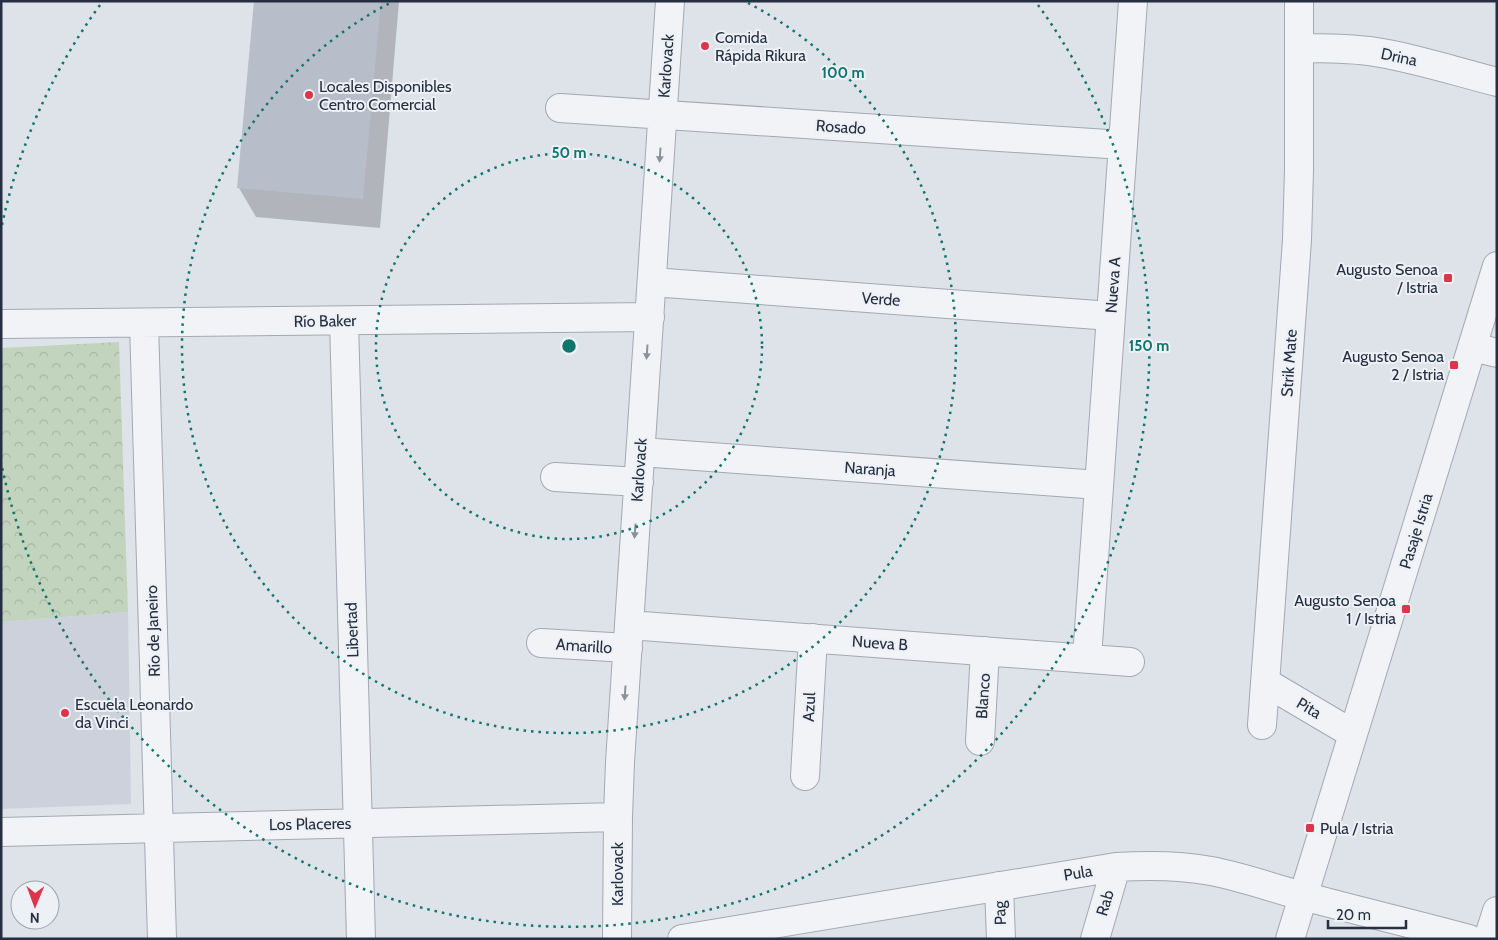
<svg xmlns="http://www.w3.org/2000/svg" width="1498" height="940" font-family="Cabin,sans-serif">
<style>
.built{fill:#ccd1db}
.forest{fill:url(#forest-crowns)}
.shadow{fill:#0003}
.building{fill:#b7bec9}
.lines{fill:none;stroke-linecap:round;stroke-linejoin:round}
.minor-casing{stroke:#a3a9b3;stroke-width:30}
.minor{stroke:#f1f3f7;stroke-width:28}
.oneway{fill:#8b919c}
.ring{fill:none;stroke:#0f766e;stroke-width:2.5;stroke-dasharray:2.5 5}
.poi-dot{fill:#db364a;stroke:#edf1f6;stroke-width:2}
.labels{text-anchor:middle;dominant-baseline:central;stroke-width:4;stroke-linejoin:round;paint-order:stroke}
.poi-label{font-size:16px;fill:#252f41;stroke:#edf1f6;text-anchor:start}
.street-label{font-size:16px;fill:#252f41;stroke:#edf1f6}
.centre{fill:#0f766e;stroke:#edf1f6;stroke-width:2.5}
.ring-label{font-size:15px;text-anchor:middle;font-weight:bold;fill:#0f766e;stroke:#edf1f6;stroke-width:4;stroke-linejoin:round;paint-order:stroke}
</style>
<defs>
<pattern id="forest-crowns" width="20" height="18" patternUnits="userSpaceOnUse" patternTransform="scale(1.25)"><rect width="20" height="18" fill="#c3d4be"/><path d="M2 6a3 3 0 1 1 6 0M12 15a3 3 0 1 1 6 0" fill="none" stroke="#a7b6a4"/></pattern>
</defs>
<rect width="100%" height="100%" fill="#dee2e9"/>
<!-- built -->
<path class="built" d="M128,612l3,192 -130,5v-187z"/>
<!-- forest -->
<path class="forest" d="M119,342l9,270 -127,10v-274z"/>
<!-- shadow -->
<path class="shadow" d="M255,1h144l-19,227 -124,-11 -17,-29z"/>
<!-- building -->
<path class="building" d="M254,1h127l-18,198 -126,-11z"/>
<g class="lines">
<!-- minor casing -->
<g class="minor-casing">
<path id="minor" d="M1299,48c23,0 46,0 70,3 43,6 85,20 128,31
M560,108l563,37
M652,282l459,34
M344,321l17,618
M144,323l18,616
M1,324l649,-7
M1472,347l25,6
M641,452l458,33
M555,477l84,5
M629,625l501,37
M541,643l87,5
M1087,658l46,-657
M1265,682l88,52
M1262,725l35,-485 2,-70v-169
M980,741l5,-90
M805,776l8,-138
M1,832l617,-15
M999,886l2,53
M617,939l1,-122 2,-55 50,-761
M682,939l434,-72c32,-2 64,-2 95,4 32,6 61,17 92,25 55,15 111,28 166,43
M1095,939l21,-72
M1290,939l207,-673
M1488,939l9,-28"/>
</g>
<!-- minor -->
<use href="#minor" class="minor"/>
</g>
<!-- one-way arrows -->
<defs><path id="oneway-solid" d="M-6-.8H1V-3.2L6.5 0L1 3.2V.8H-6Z" transform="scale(1.25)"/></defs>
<g class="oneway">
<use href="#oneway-solid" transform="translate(660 155) rotate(94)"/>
<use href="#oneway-solid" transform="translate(647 352) rotate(94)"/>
<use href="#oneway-solid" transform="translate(635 531) rotate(94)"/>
<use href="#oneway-solid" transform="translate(625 693) rotate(94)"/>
</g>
<!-- distance rings -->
<g class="ring">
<circle cx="569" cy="346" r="193"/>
<path d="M748 3A387 387 0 1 1 390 3"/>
<path d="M2 225A580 580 0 0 1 100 5M1038 5A580 580 0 1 1 2 467"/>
</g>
<!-- markers -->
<g class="poi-dot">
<circle cx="705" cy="46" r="5"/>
<circle cx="309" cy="95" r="5"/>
<rect x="1443" y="273" width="10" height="10" rx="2.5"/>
<rect x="1449" y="360" width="10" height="10" rx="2.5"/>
<rect x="1401" y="604" width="10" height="10" rx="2.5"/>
<circle cx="65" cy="713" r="5"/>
<rect x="1305" y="823" width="10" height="10" rx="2.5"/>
</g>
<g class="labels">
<!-- poi labels -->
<g class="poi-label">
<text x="715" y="37">Comida<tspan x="715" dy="18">Rápida Rikura</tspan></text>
<text x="319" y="86">Locales Disponibles<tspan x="319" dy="18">Centro Comercial</tspan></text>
<text x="1438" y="269" text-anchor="end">Augusto Senoa<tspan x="1438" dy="18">/ Istria</tspan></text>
<text x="1444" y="356" text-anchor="end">Augusto Senoa<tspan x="1444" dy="18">2 / Istria</tspan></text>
<text x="1396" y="600" text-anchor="end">Augusto Senoa<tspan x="1396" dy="18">1 / Istria</tspan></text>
<text x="75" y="704">Escuela Leonardo<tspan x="75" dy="18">da Vinci</tspan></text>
<text x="1320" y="828">Pula / Istria</text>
</g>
<!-- street labels -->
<g class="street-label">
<text transform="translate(1399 57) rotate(12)">Drina</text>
<text transform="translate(666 66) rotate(-86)">Karlovack</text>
<text transform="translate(841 127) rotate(4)">Rosado</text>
<text transform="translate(1113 285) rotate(-86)">Nueva A</text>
<text transform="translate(881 299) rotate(4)">Verde</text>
<text transform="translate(325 321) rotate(-1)">Río Baker</text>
<text transform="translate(1289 363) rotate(-86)">Strik Mate</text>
<text transform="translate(870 469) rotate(4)">Naranja</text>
<text transform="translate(639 470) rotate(-86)">Karlovack</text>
<text transform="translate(1416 531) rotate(-73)">Pasaje Istria</text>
<text transform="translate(352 630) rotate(-92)">Libertad</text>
<text transform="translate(153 631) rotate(-92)">Río de Janeiro</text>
<text transform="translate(880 643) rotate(4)">Nueva B</text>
<text transform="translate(584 646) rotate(4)">Amarillo</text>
<text transform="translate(983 696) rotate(-86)">Blanco</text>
<text transform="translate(809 707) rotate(-87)">Azul</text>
<text transform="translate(1309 708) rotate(31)">Pita</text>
<text transform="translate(310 824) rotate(-1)">Los Placeres</text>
<text transform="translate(1078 873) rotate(-9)">Pula</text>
<text transform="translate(617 874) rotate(-90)">Karlovack</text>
<text transform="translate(1105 903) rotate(-73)">Rab</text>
<text transform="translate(1000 913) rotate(-92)">Pag</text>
</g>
</g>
<circle cx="569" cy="346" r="8" class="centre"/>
<g class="ring-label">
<text x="843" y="78">100 m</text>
<text x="569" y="158">50 m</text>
<text x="1149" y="351">150 m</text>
</g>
<!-- border -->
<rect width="1498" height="940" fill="none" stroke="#252f41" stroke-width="5"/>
<!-- north arrow -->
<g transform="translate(35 905) rotate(181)"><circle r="24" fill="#edf1f6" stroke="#9da3ae"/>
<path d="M0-4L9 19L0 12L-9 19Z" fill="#db364a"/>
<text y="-8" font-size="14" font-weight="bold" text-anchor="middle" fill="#252f41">N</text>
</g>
<!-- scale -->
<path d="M1328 920v8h78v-8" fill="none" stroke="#252f41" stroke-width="2.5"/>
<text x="1336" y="920" font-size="15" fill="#252f41" stroke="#edf1f6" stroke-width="4" paint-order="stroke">20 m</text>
</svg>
